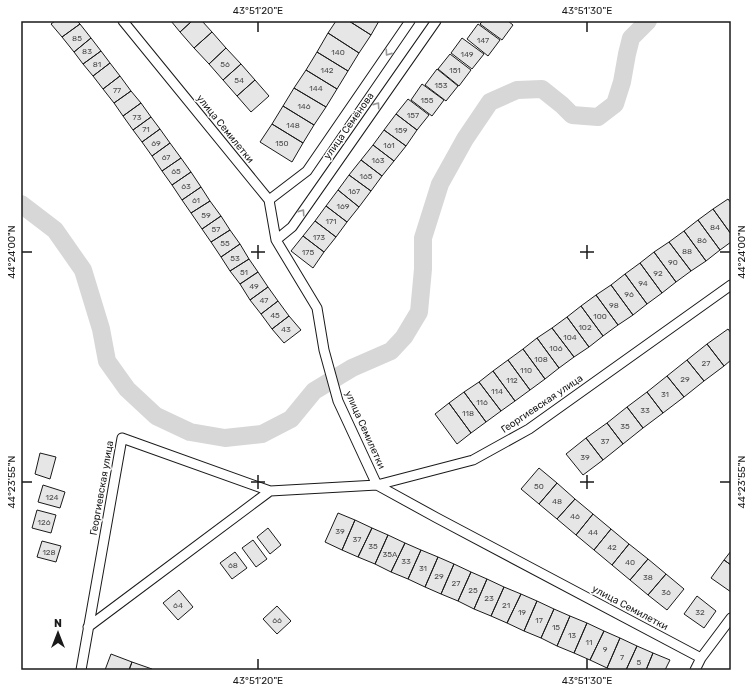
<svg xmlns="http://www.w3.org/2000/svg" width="752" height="691" font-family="Rubik,sans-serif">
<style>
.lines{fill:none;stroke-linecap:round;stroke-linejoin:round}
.river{stroke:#d7d7d7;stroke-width:18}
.building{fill:#e6e6e6;stroke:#1a1a1a}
.minor-casing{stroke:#1a1a1a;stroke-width:11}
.minor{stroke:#fff;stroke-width:9}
.oneway{stroke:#989898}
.ticks{fill:none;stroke:#1a1a1a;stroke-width:1.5}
.labels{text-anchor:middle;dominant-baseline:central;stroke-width:3;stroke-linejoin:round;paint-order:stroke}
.number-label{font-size:8px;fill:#4d4d4d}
.street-label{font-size:10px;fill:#1a1a1a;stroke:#fff}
.neatline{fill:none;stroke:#1a1a1a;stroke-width:1.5}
.ticks-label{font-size:10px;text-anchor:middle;fill:#1a1a1a}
</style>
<rect width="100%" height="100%" fill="#fff"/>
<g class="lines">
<!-- river -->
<path class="river" d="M21,204l34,26 28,40 18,59 6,32 20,28 29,27 34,16 35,6 37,-4 29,-15 23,-28 38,-23 39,-17 13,-14 15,-25 4,-43v-31l17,-54 25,-45 25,-37 27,-12 25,-1 20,16 10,10 26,2 17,-13 7,-22 5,-28 4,-16 17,-17"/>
</g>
<!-- building -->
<path class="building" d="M55,21h22l3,3 -18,13 -11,-13z
M171,21h21l-12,11z
M192,21h10l10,11 -18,16 -14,-16z
M336,21h13l22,14 -12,18 -31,-20z
M349,21h30l-8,14z
M483,21h25l5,4 -11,15 -22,-16z
M80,24l11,14 -17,14 -12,-15z
M478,24l22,16 -12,16 -21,-17z
M212,32l14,16 -17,16 -15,-16z
M328,33l31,20 -11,18 -31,-19z
M91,38l10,13 -18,13 -9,-12z
M462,38l22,16 -12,15 -21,-16z
M226,48l15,16 -18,16 -14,-16z
M101,51l9,12 -17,13 -10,-12z
M317,52l31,19 -11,18 -31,-19z
M450,54l21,16 -12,16 -21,-17z
M110,63l10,13 -17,13 -10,-13z
M241,64l14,16 -18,16 -14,-16z
M437,69l21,17 -12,15 -21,-16z
M306,70l31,19 -11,18 -32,-19z
M120,76l11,15 -17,12 -11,-14z
M255,80l14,16 -18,16 -14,-16z
M422,84l22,16 -12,16 -21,-16z
M294,88l32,19 -12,18 -31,-19z
M131,91l10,12 -18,13 -9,-13z
M408,99l21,16 -12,15 -21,-16z
M141,103l10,14 -18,13 -10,-14z
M283,106l31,19 -11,18 -31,-19z
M396,114l21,16 -11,16 -22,-16z
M151,117l9,12 -18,13 -9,-12z
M272,124l31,19 -11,19 -32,-20z
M160,129l10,14 -18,13 -10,-14z
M384,130l22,16 -12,15 -21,-16z
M170,143l11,15 -19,13 -10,-15z
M373,145l21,16 -12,15 -21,-16z
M181,158l10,14 -19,13 -10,-14z
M361,160l21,16 -11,15 -22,-16z
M191,172l10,15 -19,13 -10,-15z
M349,175l22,16 -12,16 -21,-17z
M201,187l9,14 -19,12 -9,-13z
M338,190l21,17 -12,15 -21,-16z
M728,199l3,4v31l-18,-25z
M210,201l11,15 -19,13 -11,-16z
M326,206l21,16 -11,15 -21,-16z
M713,209l18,25v8l-11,8 -22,-30z
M221,216l9,14 -19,12 -9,-13z
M698,220l22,30 -14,11 -22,-30z
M315,221l21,16 -12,15 -21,-16z
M230,230l10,14 -19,13 -10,-15z
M684,231l22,30 -15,10 -22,-29z
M303,236l21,16 -11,16 -22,-17z
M669,242l22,29 -15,11 -22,-30z
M240,244l9,15 -19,12 -9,-14z
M654,252l22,30 -14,11 -22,-30z
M249,259l9,13 -18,12 -10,-13z
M640,263l22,30 -15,11 -22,-30z
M258,272l10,15 -18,13 -10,-16z
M625,274l22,30 -14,11 -22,-30z
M611,285l22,30 -15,10 -22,-30z
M268,287l10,14 -17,13 -11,-14z
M596,295l22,30 -15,11 -22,-30z
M278,301l11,15 -17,13 -11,-15z
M581,306l22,30 -14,11 -22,-30z
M289,316l12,14 -17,13 -12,-14z
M567,317l22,30 -15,10 -22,-29z
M552,328l22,29 -15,11 -22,-30z
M728,329l3,4v27l-7,6 -17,-22z
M537,338l22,30 -14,11 -22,-30z
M707,344l17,22 -20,15 -17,-21z
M523,349l22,30 -15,11 -22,-30z
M508,360l22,30 -15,11 -22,-30z
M687,360l17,21 -20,16 -17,-21z
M493,371l22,30 -14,10 -22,-29z
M667,376l17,21 -21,16 -16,-21z
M479,382l22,29 -15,11 -22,-30z
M464,392l22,30 -15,11 -22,-30z
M647,392l16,21 -20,15 -16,-21z
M449,403l22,30 -14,11 -22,-30z
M627,407l16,21 -20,16 -16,-21z
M607,423l16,21 -20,16 -17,-22z
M586,438l17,22 -20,15 -17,-21z
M40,453l16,4 -6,22 -15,-5z
M539,468l18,15 -18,21 -18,-15z
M557,483l18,16 -18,20 -18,-15z
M43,485l22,7 -5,16 -22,-6z
M575,499l18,15 -17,21 -19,-16z
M37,510l19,5 -5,18 -19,-5z
M338,513l17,7 -13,30 -17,-8z
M593,514l18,15 -17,21 -18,-15z
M355,520l17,8 -14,29 -16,-7z
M268,528l13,17 -11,9 -13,-17z
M372,528l16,7 -13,29 -17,-7z
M611,529l18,15 -17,21 -18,-15z
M388,535l17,8 -14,29 -16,-8z
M253,540l14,19 -11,8 -14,-19z
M42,541l19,5 -5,16 -19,-5z
M405,543l16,7 -13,29 -17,-7z
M629,544l19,15 -18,21 -18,-15z
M421,550l17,7 -13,30 -17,-8z
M731,551v14l-7,-5z
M235,552l12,16 -15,11 -12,-16z
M438,557l16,7 -13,30 -16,-7z
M648,559l18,15 -18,21 -18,-15z
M724,560l7,5v27l-20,-14z
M454,564l17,8 -13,29 -17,-7z
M471,572l16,7 -13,30 -16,-8z
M666,574l18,15 -17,21 -19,-15z
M487,579l17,8 -13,29 -17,-7z
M504,587l17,7 -14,29 -16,-7z
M179,590l14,17 -15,13 -15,-17z
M521,594l16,7 -13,30 -17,-8z
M697,596l19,15 -12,17 -20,-14z
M537,601l17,8 -13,29 -17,-7z
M277,606l14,15 -14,13 -14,-15z
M554,609l16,7 -13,30 -16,-8z
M570,616l17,7 -13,30 -17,-7z
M587,623l17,8 -14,29 -16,-7z
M604,631l16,7 -13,30 -17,-8z
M620,638l17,8 -11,24h-14l-5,-2z
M637,646l16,7 -7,17h-20z
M653,653l17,7 -5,10h-19z
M111,654l21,8 -3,8h-24z
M132,662l20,7v1h-23z"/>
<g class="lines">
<!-- minor casing -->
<g class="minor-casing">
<path id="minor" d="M123,21l146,179 7,40 41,68 7,42 14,51 39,84 60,33 264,140 -6,12
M269,200l38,-29 103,-150
M276,240l16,-13 144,-206
M88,627l182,-136 107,-6 96,-25 56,-31 202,-144
M701,658l30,-40
M81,670l41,-232 148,53"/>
</g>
<!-- minor -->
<use href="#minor" class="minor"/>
</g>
<!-- one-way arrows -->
<defs><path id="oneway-chevron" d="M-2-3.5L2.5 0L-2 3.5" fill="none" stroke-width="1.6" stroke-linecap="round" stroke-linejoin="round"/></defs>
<g class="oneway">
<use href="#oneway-chevron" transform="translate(388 53) rotate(125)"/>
<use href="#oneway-chevron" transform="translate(377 105) rotate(-55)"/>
<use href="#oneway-chevron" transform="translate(302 212) rotate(-55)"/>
</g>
<!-- ticks -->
<path class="ticks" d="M258,22v10M587,22v10M258,245v14M587,245v14M22,252h10M251,252h14M580,252h14M720,252h10M258,475v14M587,475v14M22,482h10M251,482h14M580,482h14M720,482h10M258,659v10M587,659v10"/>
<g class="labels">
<!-- number labels -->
<g class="number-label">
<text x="77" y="38">85</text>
<text x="483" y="40">147</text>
<text x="87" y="51">83</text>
<text x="338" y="52">140</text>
<text x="467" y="54">149</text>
<text x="97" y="64">81</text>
<text x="225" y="64">56</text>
<text x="327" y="70">142</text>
<text x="455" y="70">151</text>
<text x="239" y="80">54</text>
<text x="441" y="85">153</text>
<text x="316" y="88">144</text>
<text x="117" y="90">77</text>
<text x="427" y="100">155</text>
<text x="304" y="106">146</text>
<text x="413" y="115">157</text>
<text x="137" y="117">73</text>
<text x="293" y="125">148</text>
<text x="146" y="129">71</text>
<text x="401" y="130">159</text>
<text x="156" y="143">69</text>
<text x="282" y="143">150</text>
<text x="389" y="145">161</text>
<text x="166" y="157">67</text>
<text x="378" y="160">163</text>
<text x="176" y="171">65</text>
<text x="366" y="176">165</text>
<text x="186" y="186">63</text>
<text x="354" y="191">167</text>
<text x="196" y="200">61</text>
<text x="343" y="206">169</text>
<text x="206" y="215">59</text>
<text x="331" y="221">171</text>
<text x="715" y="227">84</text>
<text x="216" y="229">57</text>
<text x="319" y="237">173</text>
<text x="702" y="240">86</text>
<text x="225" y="243">55</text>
<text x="687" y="251">88</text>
<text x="308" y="252">175</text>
<text x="235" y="258">53</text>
<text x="673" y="262">90</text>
<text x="244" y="272">51</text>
<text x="658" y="273">92</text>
<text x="643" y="283">94</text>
<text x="254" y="286">49</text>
<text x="629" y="294">96</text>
<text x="264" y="300">47</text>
<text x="614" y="305">98</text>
<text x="275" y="315">45</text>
<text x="600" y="316">100</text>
<text x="585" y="327">102</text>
<text x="286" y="329">43</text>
<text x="570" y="337">104</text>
<text x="556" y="348">106</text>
<text x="541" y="359">108</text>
<text x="706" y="363">27</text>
<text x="526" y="370">110</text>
<text x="685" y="379">29</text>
<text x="512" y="380">112</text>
<text x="497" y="391">114</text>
<text x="665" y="394">31</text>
<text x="482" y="402">116</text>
<text x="645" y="410">33</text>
<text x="468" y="413">118</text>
<text x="625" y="426">35</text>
<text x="605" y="441">37</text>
<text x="585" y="457">39</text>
<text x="539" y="486">50</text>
<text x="52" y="497">124</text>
<text x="557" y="501">48</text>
<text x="575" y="516">46</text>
<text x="44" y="522">126</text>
<text x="340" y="531">39</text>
<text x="593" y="532">44</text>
<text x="357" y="539">37</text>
<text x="373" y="546">35</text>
<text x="612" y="547">42</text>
<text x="49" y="552">128</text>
<text x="390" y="554">35А</text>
<text x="406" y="561">33</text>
<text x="630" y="562">40</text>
<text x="233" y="565">68</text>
<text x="423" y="568">31</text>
<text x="439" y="576">29</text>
<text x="648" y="577">38</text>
<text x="456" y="583">27</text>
<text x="473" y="590">25</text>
<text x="666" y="592">36</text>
<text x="489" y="598">23</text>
<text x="178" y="605">64</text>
<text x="506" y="605">21</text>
<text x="522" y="612">19</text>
<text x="700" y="612">32</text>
<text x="277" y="620">66</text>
<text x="539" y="620">17</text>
<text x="556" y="627">15</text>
<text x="572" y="635">13</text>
<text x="589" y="642">11</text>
<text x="605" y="649">9</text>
<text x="622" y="657">7</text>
<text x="639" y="662">5</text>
</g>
<!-- street labels -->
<g class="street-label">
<text transform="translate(349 126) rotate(-55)">улица Семёнова</text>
<text transform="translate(225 129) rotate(51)">улица Семилетки</text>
<text transform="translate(542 404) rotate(-34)">Георгиевская улица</text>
<text transform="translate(365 430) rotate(66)">улица Семилетки</text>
<text transform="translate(102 488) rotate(-80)">Георгиевская улица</text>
<text transform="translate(630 608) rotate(28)">улица Семилетки</text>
</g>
</g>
<!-- border -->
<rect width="752" height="691" fill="none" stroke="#ffffff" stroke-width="44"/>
<!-- north arrow -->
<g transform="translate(58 633)" stroke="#ffffff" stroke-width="3" paint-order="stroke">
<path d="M0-3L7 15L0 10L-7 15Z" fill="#1a1a1a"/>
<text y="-6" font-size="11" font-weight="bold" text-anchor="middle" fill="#1a1a1a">N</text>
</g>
<rect x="22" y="22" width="708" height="647" class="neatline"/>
<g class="ticks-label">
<text x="258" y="14">43°51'20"E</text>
<text x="587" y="14">43°51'30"E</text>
<text transform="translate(11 252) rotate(-90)" y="4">44°24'00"N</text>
<text transform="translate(741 252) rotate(-90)" y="4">44°24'00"N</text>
<text transform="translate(11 482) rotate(-90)" y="4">44°23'55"N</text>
<text transform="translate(741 482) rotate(-90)" y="4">44°23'55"N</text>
<text x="258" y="684">43°51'20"E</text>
<text x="587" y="684">43°51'30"E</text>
</g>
</svg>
